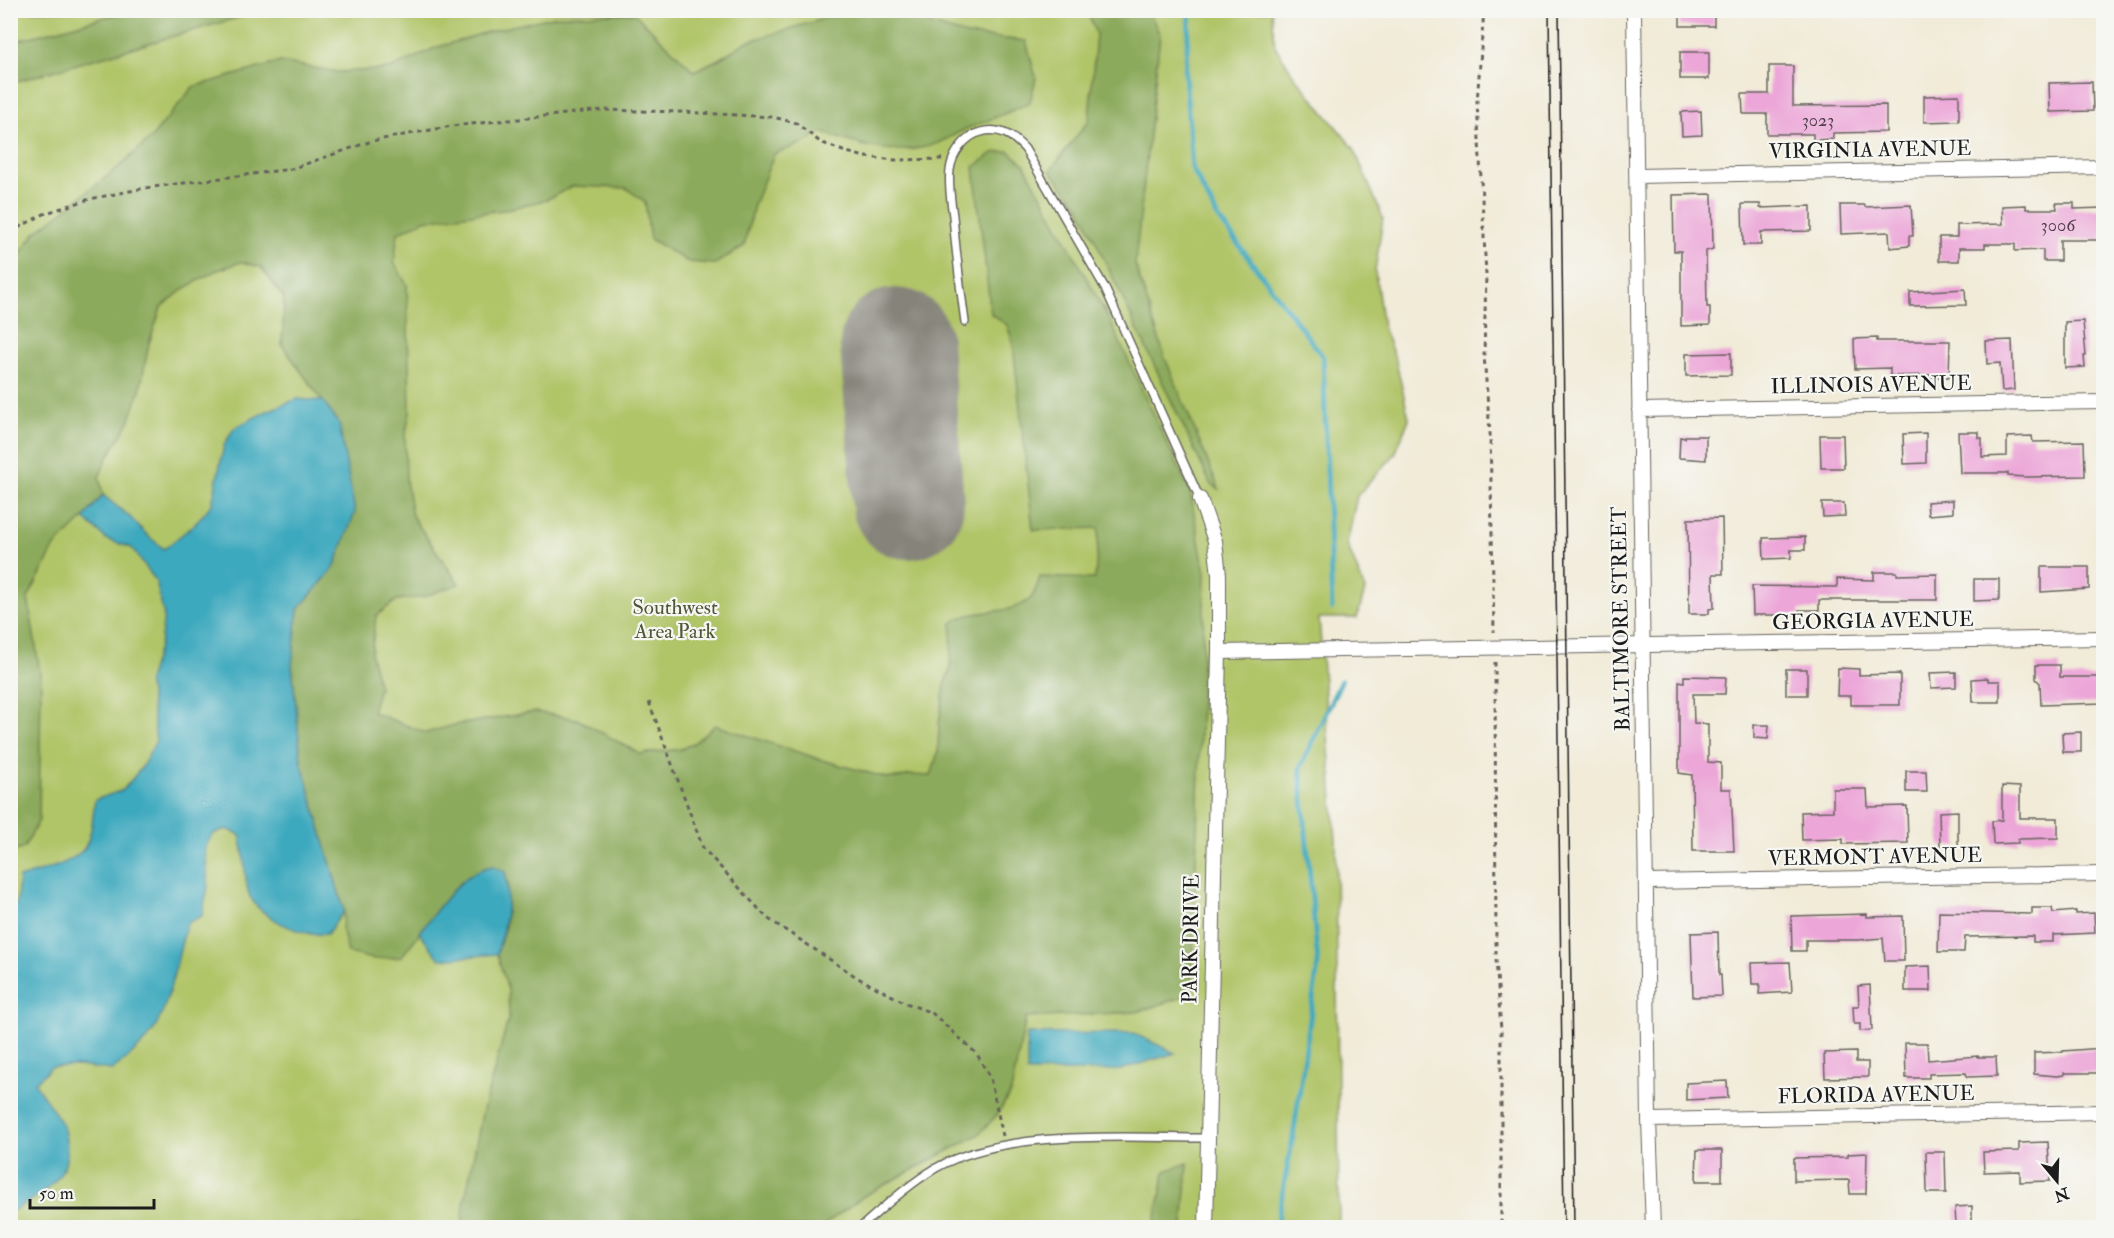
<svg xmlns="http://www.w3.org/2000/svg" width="2114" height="1238" font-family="'IM FELL Double Pica',serif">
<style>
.green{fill:#b0c468;stroke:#667042;stroke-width:1.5}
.forest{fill:#8caa5c;stroke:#54633c;stroke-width:1.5}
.water{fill:#3ea9be;stroke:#2d626d;stroke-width:1.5}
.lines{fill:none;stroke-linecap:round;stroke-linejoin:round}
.stream{stroke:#3ea9be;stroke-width:5}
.runway{stroke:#86847a;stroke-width:112}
.building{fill:#eca6d8}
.service-casing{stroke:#67645e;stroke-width:10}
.minor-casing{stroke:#67645e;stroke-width:16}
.path{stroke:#67645e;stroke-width:3;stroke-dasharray:4.5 4.5;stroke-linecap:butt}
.service{stroke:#fff;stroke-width:7}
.minor{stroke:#fff;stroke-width:14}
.tram{stroke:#1c1c1c;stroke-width:1.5}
.labels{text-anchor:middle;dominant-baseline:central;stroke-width:4.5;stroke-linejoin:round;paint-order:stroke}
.number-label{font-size:18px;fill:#503e4b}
.street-label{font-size:21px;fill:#1c1c1c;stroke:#f6f6f2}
.park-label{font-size:21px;fill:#505737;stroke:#f6f6f2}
</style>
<rect width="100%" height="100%" fill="#f6f6f2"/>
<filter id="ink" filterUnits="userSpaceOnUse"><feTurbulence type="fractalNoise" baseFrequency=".0167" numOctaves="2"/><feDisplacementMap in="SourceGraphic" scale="12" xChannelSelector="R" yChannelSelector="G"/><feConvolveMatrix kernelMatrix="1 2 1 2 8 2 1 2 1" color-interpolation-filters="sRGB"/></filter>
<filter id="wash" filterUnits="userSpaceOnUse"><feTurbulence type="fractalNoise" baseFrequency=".008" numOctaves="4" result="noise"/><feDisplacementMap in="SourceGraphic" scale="24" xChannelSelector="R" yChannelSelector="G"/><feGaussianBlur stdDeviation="1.35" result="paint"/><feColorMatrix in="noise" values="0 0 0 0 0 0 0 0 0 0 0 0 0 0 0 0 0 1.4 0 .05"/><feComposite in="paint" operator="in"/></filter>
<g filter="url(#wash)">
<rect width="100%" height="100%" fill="#f1ebd8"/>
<!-- green -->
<path class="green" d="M10,11h1262l3,35 18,28 61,75 29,69 -8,53 8,56 13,34 13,58 -14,35 -38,42 -10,48 18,46 -8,28h-38l17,223 3,386h-1328z"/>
<!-- forest -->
<path class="forest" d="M132,10l129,1 -250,72v-41z
M850,11h56l27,14 34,10 59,6 10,37 -6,24c-21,11 -42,18 -64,27 -12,5 -24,14 -37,17 -38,10 -72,-1 -108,-14l-15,10 -32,12 -20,51 -10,41 -29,18 -27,-2 -38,-23 -5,-37 -19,-14 -53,-2 -27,14 -43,10 -79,10 -26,13 -4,29 13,23 3,127 -5,25 1,43 6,36 47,68 -36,13 -26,3 -21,16 -5,39 8,32 -7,25 54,21 29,-8 80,-13 42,7 63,35 41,-5 13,-6 21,-18 107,35 65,18h12l10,-3 22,1 7,-24 1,-29 7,-44 4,-7 2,-49c22,-17 55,-5 78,-24 5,-5 8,-15 10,-22l55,2 4,-51 -66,2 -20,-187 -6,-18 -16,-11 -17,-147 19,-14 16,-2 15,13 85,155 81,173 15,81 -13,421 -55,18 -111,6 -15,74 -14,23 -19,20 -114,61 -43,31h-359l2,-23 18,-90 27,-97 -1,-27 -11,-36 8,-28 3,-42 -4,-12 -48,15 -55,70 -28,2 -25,-6 -6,-25 2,-17 -43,-150 -9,-96 6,-56 36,-41 11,-107 -6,-37 -57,-79 2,-47 -23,-31 -20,-5 -26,9 -33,19 -21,18 -12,35 -9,47 -11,32 -23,38 -7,17 4,18 -19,23 -29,28 -27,52 13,81 -2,141 -15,28 -13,5v-587l24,-33 85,-67 32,-29 41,-50 87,-25 58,10 52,-3 45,-21 52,-16 69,-16 78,-3 60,58 25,-12 27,-17z
M1087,11h62l11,24 -25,229 30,94 54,131 -8,-4 -133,-281 -28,-33 39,-51 7,-86z
M1188,1163l-5,64h-29l11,-56z"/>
<!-- water -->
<path class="water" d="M297,399l26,2 16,23 16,88 -21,56 -36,41 -6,56 9,96 43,150 -17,23c-7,0 -14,1 -19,-1 -20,-4 -55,-21 -60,-42 -4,-19 -3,-37 -8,-56l-13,-6 -14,5 -8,13 3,39 -6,30 -15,7c-9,29 -18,85 -34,108 -11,16 -25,27 -41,39l-35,-4 -26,1 -16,16c8,14 18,26 26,39 3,5 4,12 5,18 8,38 -27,56 -55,72l-1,-285 7,-27 2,-22c20,-7 49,-12 64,-28 9,-10 10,-37 12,-50l28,-10 19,-23 14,-26 -8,-61 12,-36 4,-28 -8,-35 -24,-33 -26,-9 -22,-21 19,-23 27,22 18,19 16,13 31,-25 17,-20 12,-59 10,-17 33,-17z
M493,866l12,6c6,27 -1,56 -8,82l-57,5 -21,-26c19,-23 42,-63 74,-67z
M1133,1033l42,20 -55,17 -93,2v-38z"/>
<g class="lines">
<!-- stream -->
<path class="stream" d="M1190,10l-5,63 7,95 25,48 106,141 9,252
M1276,1228l17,-91 25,-173 -18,-196 41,-87"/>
<!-- runway -->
<path class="runway" d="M896,344l12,159"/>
</g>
<g id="blocks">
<!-- building -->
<path class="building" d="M1680,10h34v16h-34z
M1680,52h29v27h-29z
M1769,66h24v40l93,-1v27l-53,1v6l-20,1v-6h-46v-20h-24l-1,-20h27z
M2092,82l1,29 -43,1 -1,-29z
M1959,95v26l-35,1v-26z
M1701,111l1,24 -20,1 -1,-24z
M1712,194l1,55 -7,2 1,56h3v18l-29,1v-75h-7l-1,-56z
M2056,203h18v6l29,-1v32h-43v21h-17v-11l-28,1v-7h-30v4h-26v13h-20v-24h18v-12l46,-1 -1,-18 24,-1v4h31z
M1742,204h18v4l51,-2v25l-50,1v13h-18z
M1840,205h25v2l46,-2 2,31h-4v10l-19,2 -1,-16 -48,2z
M1965,289l1,16 -56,1v-14z
M2083,321l3,35h-2l1,11 -20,1v-46z
M1877,338v3h73l-1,36h-18l-1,-2 -40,1v-8l-35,1 -1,-30z
M2012,340l2,50 -12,1 -2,-28 -13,1 -1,-23z
M1731,353v22l-45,1v-22z
M1958,432h21v6h3v19l25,-1v-19l25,-1 1,6 51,-1 1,35 -58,1 -19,-1v-3h-48z
M1926,433v30l-22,1 -1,-30z
M1820,435h23l1,33h-23z
M1685,436h21v24l-27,-2 1,-21 5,1z
M1953,500v13l-25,2 -1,-13z
M1822,503h22l1,13 -22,1z
M1722,518l1,56h-10l1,34 -5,1v5h-20l-1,-95z
M1805,537v13h-14v8l-27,1 -1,-21z
M2041,567h48v22l-48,3z
M1874,572h23v3l40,-1v26h-118v10h-20l1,5h-47l-1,-29 85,1v-8l37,1z
M1974,579h25v21l-25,1z
M2036,665h24v12h43v26l-62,2 -1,-22 -4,-4z
M1838,668l21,1v6l41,-1v31h-49v-9h-14z
M1786,669h21v26h-21z
M1956,672v15l-25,1 -1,-15z
M1684,676l42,1 -1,17h-32l1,29 14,1v38l13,1v26h10l3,62h-41l-1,-76 -13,-2v-92l5,1z
M1988,678v3h12v21h-27l-1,-23z
M1754,725h15l-1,14 -14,-1z
M2081,732v20h-18l-1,-19z
M1906,771h20l1,21h-21z
M2002,786l18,1v31h38v20l-40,1v4l-25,1 -1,-23 10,-1z
M1833,789h34l1,18 39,-1 1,37 -65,1v-5l-41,1 -1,-28 32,-1z
M1958,811v35h-18l-1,-34z
M2032,908h20l1,5 23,-2v3l18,-1 1,20 -42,2v7h-20v-6l-68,1 -1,15h-26l1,-40 93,2z
M1867,914v3l36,-1 1,45h-19l-2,-23 -25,2h-52v11h-14l-1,-35z
M1718,932l1,43h2l1,21 -29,1 -2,-64z
M1790,962l2,30 -33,2 1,-10h-8l-1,-21z
M1930,966l1,25h-26v-24z
M1870,985l2,45 -12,1v-7h-6l-1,-18h6l-1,-20z
M1905,1043h22l1,17 50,-4v1h18l1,19 -30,1 -1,-4 -37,1v4h-23z
M2103,1048v25h-39v2l-7,1 -23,-2v-21l29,-1v-1z
M1856,1052v10h12v15l-43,1 -1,-25z
M1727,1081l1,17 -42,2v-17z
M2048,1142l2,39 -30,1v-11l-36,1 -1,-20 36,-1v-8z
M1697,1150h25v31h-26z
M1926,1152h19l1,41h-19z
M1867,1153l-1,41h-16l-1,-14 -55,1v-23l54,-1v-3z
M1972,1206v19h-16l-1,-18z"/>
</g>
</g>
<g filter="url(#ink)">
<use href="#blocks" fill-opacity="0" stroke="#67645e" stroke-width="1.5"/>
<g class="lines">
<!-- service casing -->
<g class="service-casing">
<path id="service" d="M965,322c-5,-35 -9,-70 -12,-106 -2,-15 -5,-31 -3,-46 2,-16 15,-34 31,-38 19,-5 31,3 44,17l80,139 95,211
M860,1228c23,-21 49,-44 76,-60 71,-40 192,-30 272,-30"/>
</g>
<!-- minor casing -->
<g class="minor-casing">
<path id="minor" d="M1634,10l15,1110 4,108
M1637,176l467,-9
M1639,410l465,-8
M1200,499l15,42 4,34v77l-13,576
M1219,652c295,-6 590,-9 885,-14
M1647,882l457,-8
M1649,1120l455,-8"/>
</g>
<!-- path -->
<path class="path" d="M1484,10l-7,92 9,173 -2,80 6,78 4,199
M10,232l36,-19 44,-14 55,-11 146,-19 81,-28 80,-15 151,-16 77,2 93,5 23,6 24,19 23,9 22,6 31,3 47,-1
M1495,662l1,297 5,71v198
M649,702l54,146 64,70 91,60 48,25 26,10 45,41 13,24 13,58"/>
<!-- service -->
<use href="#service" class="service"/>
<!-- minor -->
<use href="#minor" class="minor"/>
<!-- tram -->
<path class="tram" d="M1549,10l15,1218
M1559,10l15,1218"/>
</g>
</g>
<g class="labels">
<!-- number labels -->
<g class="number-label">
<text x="1818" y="120">3023</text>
<text x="2058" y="225">3006</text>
</g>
<!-- street labels -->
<g class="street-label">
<text transform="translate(1870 150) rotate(-1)">VIRGINIA AVENUE</text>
<text transform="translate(1871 385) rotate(-1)">ILLINOIS AVENUE</text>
<text transform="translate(1621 619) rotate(-91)">BALTIMORE STREET</text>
<text transform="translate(1873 621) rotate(-1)">GEORGIA AVENUE</text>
<text transform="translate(1875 857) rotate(-1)">VERMONT AVENUE</text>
<text transform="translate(1191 939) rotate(-89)">PARK DRIVE</text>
<text transform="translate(1876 1095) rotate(-1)">FLORIDA AVENUE</text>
</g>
<!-- park labels -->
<g class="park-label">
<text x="675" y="607">Southwest<tspan x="675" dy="24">Area Park</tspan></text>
</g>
</g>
<!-- margin -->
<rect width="2114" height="1238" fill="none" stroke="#f6f6f2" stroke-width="36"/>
<!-- north arrow -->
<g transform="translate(2057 1181) rotate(161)" stroke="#f6f6f2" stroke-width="4.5" paint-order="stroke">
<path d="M0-4.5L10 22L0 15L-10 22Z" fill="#1c1c1c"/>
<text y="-9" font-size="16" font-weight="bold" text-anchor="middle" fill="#1c1c1c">N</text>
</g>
<!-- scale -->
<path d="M30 1199v9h124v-9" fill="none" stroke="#1c1c1c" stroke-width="3"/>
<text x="39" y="1199" font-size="18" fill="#1c1c1c" stroke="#f6f6f2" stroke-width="4.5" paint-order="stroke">50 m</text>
</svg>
